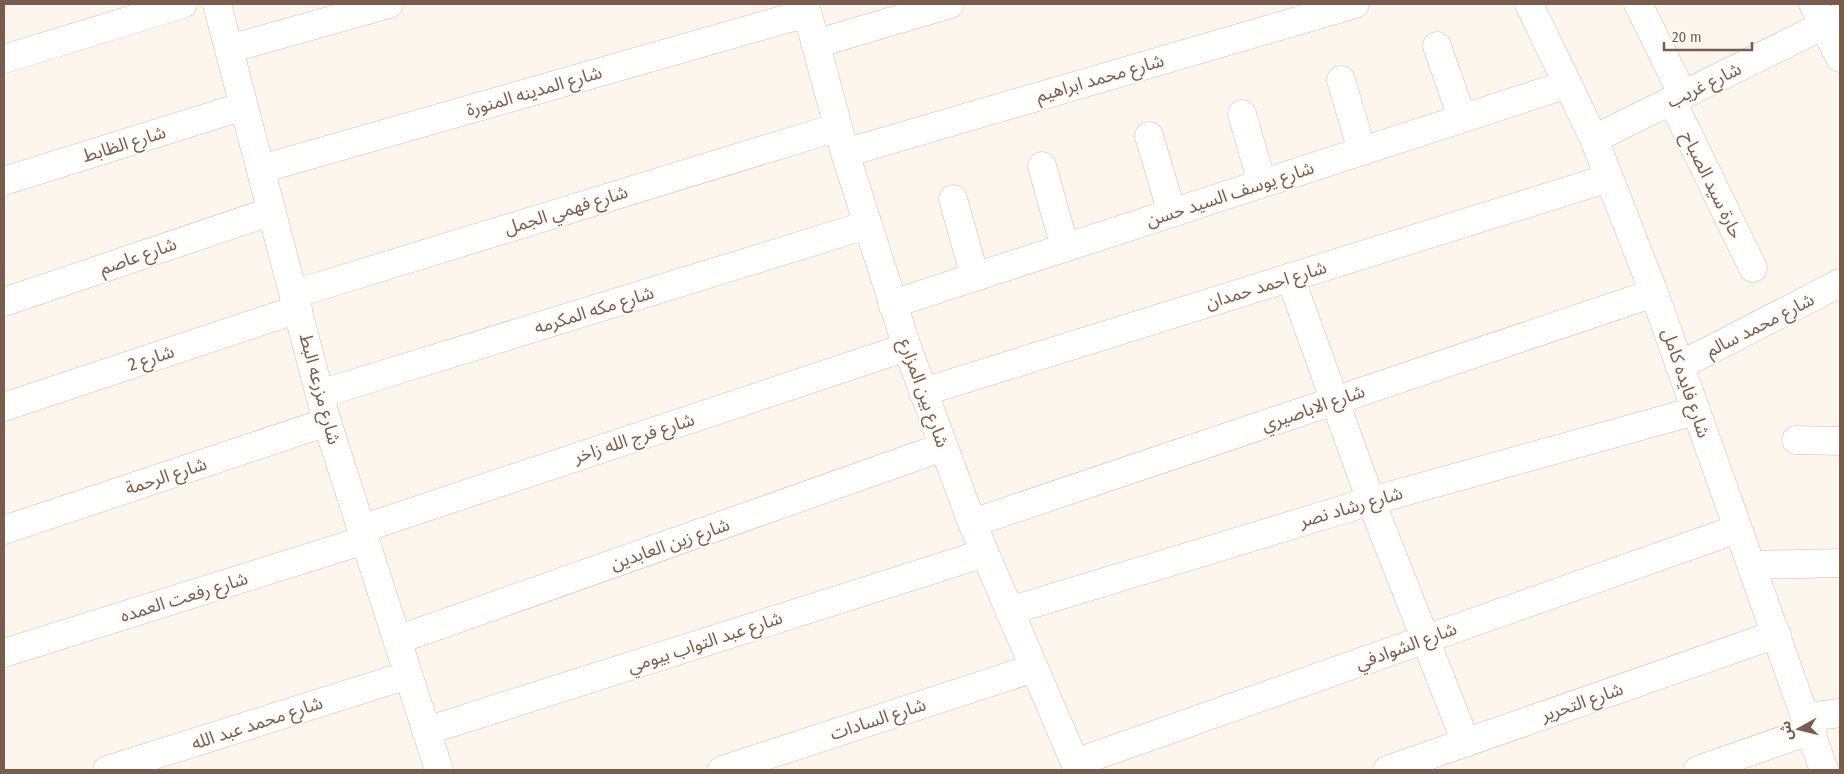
<svg xmlns="http://www.w3.org/2000/svg" width="1844" height="774" font-family="'Fira Sans Condensed','Noto Sans Arabic',sans-serif">
<style>
.lines{fill:none;stroke-linecap:round;stroke-linejoin:round}
.street-casing{stroke:#d1beb0;stroke-width:29}
.street{stroke:#fff;stroke-width:28}
.labels{text-anchor:middle;dominant-baseline:central;stroke-width:4;stroke-linejoin:round;paint-order:stroke}
.street-label{font-size:18px;fill:#7a5c4d;stroke:#fffaf3}
</style>
<rect width="100%" height="100%" fill="#fdf6ec"/>
<g class="lines">
<!-- street casing -->
<g class="street-casing">
<path id="street" d="M217,4l110,418 112,348
M805,4l40,149 62,194 65,176 106,247
M1529,4l65,135 60,154 170,477
M1638,4l45,91
M1813,4l27,54
M815,44l135,-40
M1437,46l25,72
M229,49l160,-45
M4,59l179,-55
M1341,80l21,71
M1672,101l81,167
M1242,114l20,69
M1149,136l23,77
M1594,139l246,-122
M845,153l510,-149
M1042,166l23,82
M261,169l546,-156
M4,181l240,-75
M953,199l22,78
M1290,277l81,224 95,242
M294,294l544,-167
M4,302l268,-91
M892,304l676,-220
M1679,366l161,-83
M923,392l686,-214
M320,394l547,-169
M4,407l294,-98
M1796,440l44,1
M972,523l682,-230
M361,529l546,-182
M4,530l323,-108
M1751,565l89,-2
M1009,611l362,-110 324,-90
M397,640l546,-193
M4,653l361,-113
M1807,717l33,-4
M426,731l559,-178
M1075,763l662,-234
M107,770l301,-95
M722,770l312,-102
M1387,770l390,-136
M1698,770l114,-40"/>
</g>
<!-- street -->
<use href="#street" class="street"/>
</g>
<g class="labels">
<!-- street labels -->
<g class="street-label">
<text transform="translate(1100 78) rotate(-16)">شارع محمد ابراهيم</text>
<text transform="translate(1704 85) rotate(-26)">شارع غريب</text>
<text transform="translate(534 91) rotate(-16)">شارع المدينه المنورة</text>
<text transform="translate(124 144) rotate(-17)">شارع الظابط</text>
<text transform="translate(1712 185) rotate(64)">حارة سيد الصباح</text>
<text transform="translate(1230 194) rotate(-18)">شارع يوسف السيد حسن</text>
<text transform="translate(566 210) rotate(-17)">شارع فهمي الجمل</text>
<text transform="translate(138 256) rotate(-19)">شارع عاصم</text>
<text transform="translate(1266 285) rotate(-17)">شارع احمد حمدان</text>
<text transform="translate(594 310) rotate(-17)">شارع مكه المكرمه</text>
<text transform="translate(1760 325) rotate(-27)">شارع محمد سالم</text>
<text transform="translate(151 358) rotate(-18)">شارع 2</text>
<text transform="translate(1686 383) rotate(71)">شارع فايده كامل</text>
<text transform="translate(320 389) rotate(75)">شارع مزرعه البط</text>
<text transform="translate(924 393) rotate(70)">شارع بين المزارع</text>
<text transform="translate(1313 408) rotate(-19)">شارع الاباصيري</text>
<text transform="translate(634 438) rotate(-18)">شارع فرج الله زاخر</text>
<text transform="translate(166 476) rotate(-18)">شارع الرحمة</text>
<text transform="translate(1351 507) rotate(-16)">شارع رشاد نصر</text>
<text transform="translate(670 544) rotate(-19)">شارع زين العابدين</text>
<text transform="translate(184 597) rotate(-17)">شارع رفعت العمده</text>
<text transform="translate(705 642) rotate(-18)">شارع عبد التواب بيومي</text>
<text transform="translate(1406 646) rotate(-20)">شارع الشوادفي</text>
<text transform="translate(1582 702) rotate(-19)">شارع التحرير</text>
<text transform="translate(878 719) rotate(-18)">شارع السادات</text>
<text transform="translate(257 723) rotate(-18)">شارع محمد عبد الله</text>
</g>
</g>
<!-- border -->
<rect width="1844" height="774" fill="none" stroke="#7a5c4d" stroke-width="10"/>
<!-- north arrow -->
<g transform="translate(1799 729) rotate(262)" stroke="#fffaf3" stroke-width="4" paint-order="stroke">
<path d="M0-4L9 19L0 12L-9 19Z" fill="#7a5c4d"/>
<text y="-8" font-size="14" font-weight="bold" text-anchor="middle" fill="#7a5c4d">ش</text>
</g>
<!-- scale -->
<path d="M1664 42v8h88v-8" fill="none" stroke="#7a5c4d" stroke-width="2.5"/>
<text x="1672" y="42" font-size="15" fill="#7a5c4d" stroke="#fffaf3" stroke-width="4" paint-order="stroke">20 m</text>
</svg>
